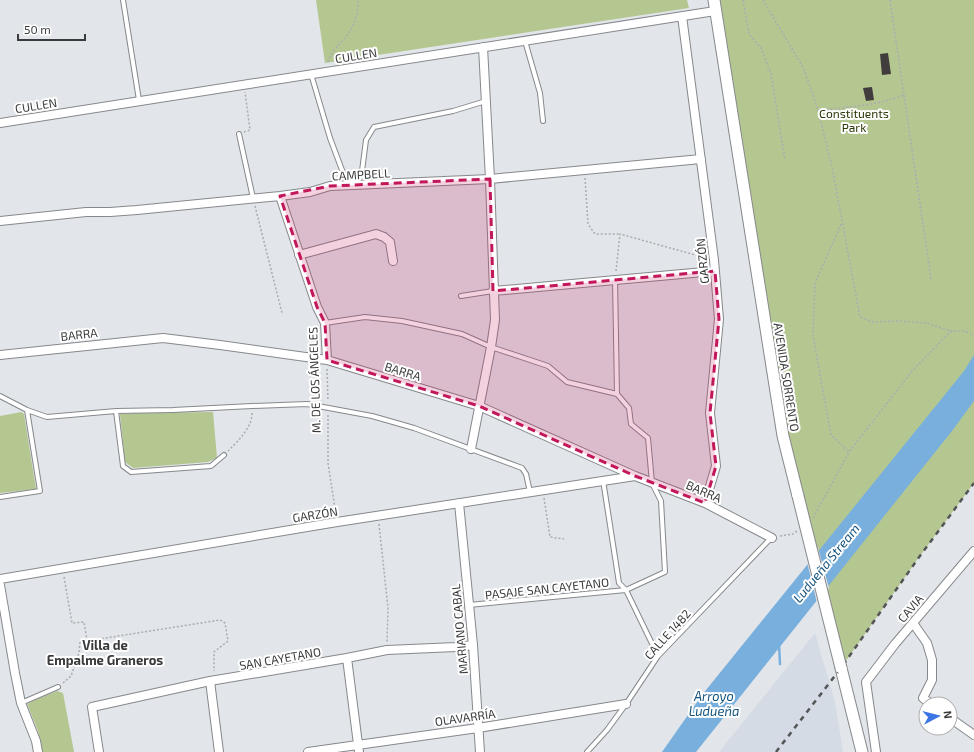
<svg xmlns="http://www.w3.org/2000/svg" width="974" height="752" font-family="'Exo 2',sans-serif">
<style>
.built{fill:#d4dbe5}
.green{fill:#b5c791}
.water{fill:#78afdc}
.pier{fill:#e2e5e9}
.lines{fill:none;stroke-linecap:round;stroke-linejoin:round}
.stream{stroke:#78afdc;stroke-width:2.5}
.building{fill:#413d3c}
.lane-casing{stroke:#86888c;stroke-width:6}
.street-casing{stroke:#86888c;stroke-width:10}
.secondary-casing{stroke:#86888c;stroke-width:13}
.path{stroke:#aaacaf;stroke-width:1.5;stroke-dasharray:2 2;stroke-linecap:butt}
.lane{stroke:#fff;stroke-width:4}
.street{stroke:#fff;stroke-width:8}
.secondary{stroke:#fff;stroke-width:11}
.rail{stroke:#545556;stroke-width:2.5;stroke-dasharray:5 5;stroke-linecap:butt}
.secondary-bridge-casing{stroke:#86888c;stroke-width:13;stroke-linecap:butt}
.secondary-bridge{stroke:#fff;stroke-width:11}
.marked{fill:#c2185b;fill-opacity:0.2;stroke:#c2185b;stroke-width:3;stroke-dasharray:8 5;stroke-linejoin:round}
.labels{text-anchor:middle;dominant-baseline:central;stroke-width:4;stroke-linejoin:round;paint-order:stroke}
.street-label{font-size:12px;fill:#393a3b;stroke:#fff}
.park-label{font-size:12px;fill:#2b3707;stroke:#fff}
.water-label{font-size:13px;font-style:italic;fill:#14537e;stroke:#fff}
.neighbourhood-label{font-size:13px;font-weight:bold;fill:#393a3b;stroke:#fff}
</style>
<rect width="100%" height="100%" fill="#e2e5e9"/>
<!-- built -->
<path class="built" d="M815,633l20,69 8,50h-124z"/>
<!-- green -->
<path class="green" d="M316,0h371l2,8 -364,55z
M714,0h260v483l-57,77 -76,108 -58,-232z
M21,412l3,2 12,75 -36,4v-77z
M213,412l4,46 -9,4 -75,6 -8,-6 -5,-48 16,-1z
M57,691l6,2 11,59h-32l-4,-21 -11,-27 10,-5z"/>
<!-- water -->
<path class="water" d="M974,355v46l-22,30 -256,321h-34l40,-57 262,-324z"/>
<!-- pier -->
<path class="pier" d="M818,548l11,40 -12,15 -10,-41z"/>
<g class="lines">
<!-- stream -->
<path class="stream" d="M779,645l1,19"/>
</g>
<!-- building -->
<path class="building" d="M888,53l3,21 -9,1 -2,-21z
M872,87l2,13 -8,1 -3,-13z"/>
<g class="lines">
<!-- lane casing -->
<g class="lane-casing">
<path id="lane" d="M123,0l16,100
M525,41l15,52 3,28
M311,74l19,64 18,48 14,-15 4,-31 8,-13 79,-16 33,-10
M239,134l14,64
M615,279l2,115
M461,296l32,-5
M325,323l40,-6 37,4 60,13 29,13 57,19 19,16 50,12 12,14 2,16 17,14 4,45 9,18 4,71 -39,18 -157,15
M0,396l27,14 20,7 69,-6 57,-1 79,-4 55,-2 65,12 42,12 108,40 4,6 4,18
M116,411l7,55 8,6 80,-6 13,-11
M603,480l16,103 7,7 32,66
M0,497l40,-6 -13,-81
M21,703l37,-16
M587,752l20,-22 19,-26 32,-48 113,-118"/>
</g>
<!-- street casing -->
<g class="street-casing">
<path id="street" d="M682,16l32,244 5,59 -9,94 6,53 -11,37
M0,123l715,-112
M280,196l37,111 8,16 2,37
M0,221l86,-9h24l27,-2 143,-14 30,-4 20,-6 160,-7 211,-20
M299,255l77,-21 8,3 6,5 3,19
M493,291l222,-20
M0,355l163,-17 57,7 107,15 152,46 156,70 70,27 67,35
M471,449l20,-102 4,-27 -5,-141 -7,-132
M459,503l14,142 7,107
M0,579l337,-57 298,-46
M0,585l15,88 6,30 15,38 2,11
M913,623l14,20 5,17v20l-9,18 8,6
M347,658l12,94
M210,681l9,71
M950,718l24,17
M99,752l-7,-45 118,-26 137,-23 40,-8 69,-3 17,-2
M308,752l170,-24 148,-24
M876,752l-10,-70 29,-38 79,-93"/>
</g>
<!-- secondary casing -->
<g class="secondary-casing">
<path id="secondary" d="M714,0l69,436 15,60
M841,668l21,84"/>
</g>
<!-- path -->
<path class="path" d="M743,0l6,34 12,14 10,26 14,86
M763,0l41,69 14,41c29,-2 59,-5 86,-15
M890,0l41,279
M328,62c5,-14 12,-17 20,-28 7,-9 11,-24 10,-34
M818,110l14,57 28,150 13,5 25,-1 28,2 25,8h14l9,5
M244,132l6,-2 -5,-38
M585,178l3,46 7,10h25
M255,206l27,107
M841,224l-26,59 -2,53 18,99 18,17
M616,271l4,-37 86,24
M327,369l1,32
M328,415v48l8,52
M228,451c10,-10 24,-23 24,-38
M544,498l6,39 14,2
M813,518l36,-66 63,-81 39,-40
M379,524l9,84 -1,34
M780,536l13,-2 4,-3
M64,577l8,46 12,-1 3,18
M63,683l8,-7 8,-23 1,-11 140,-22 5,3 3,18 -14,11v19"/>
<!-- lane -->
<use href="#lane" class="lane"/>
<!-- street -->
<use href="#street" class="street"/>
<!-- secondary -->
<use href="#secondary" class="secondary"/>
<!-- rail -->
<path class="rail" d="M776,752l65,-84 76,-108 57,-77"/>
<!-- secondary-bridge casing -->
<g class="secondary-bridge-casing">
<path id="secondary-bridge" d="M798,496l43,172"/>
</g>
<!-- secondary-bridge -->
<use href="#secondary-bridge" class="secondary-bridge"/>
</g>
<!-- marked area -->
<path class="marked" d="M490,179l3,112 222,-20 4,48 -9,94 6,53 -11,37 -70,-27 -156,-70 -152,-46 -2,-37 -8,-16 -37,-111 50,-10z"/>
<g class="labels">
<!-- street labels -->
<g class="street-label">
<text transform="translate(356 55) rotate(-9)">CULLEN</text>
<text transform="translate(36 105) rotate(-9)">CULLEN</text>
<text transform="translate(361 174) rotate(-3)">CAMPBELL</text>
<text transform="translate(702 261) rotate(-96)">GARZÓN</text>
<text transform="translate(79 334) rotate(-6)">BARRA</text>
<text transform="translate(403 371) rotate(17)">BARRA</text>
<text transform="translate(787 377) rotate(81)">AVENIDA SORRENTO</text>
<text transform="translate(314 380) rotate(-92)">M. DE LOS ÁNGELES</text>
<text transform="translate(704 491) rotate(23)">BARRA</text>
<text transform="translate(315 514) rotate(-9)">GARZÓN</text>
<text transform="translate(547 588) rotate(-6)">PASAJE SAN CAYETANO</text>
<text transform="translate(910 608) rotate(-50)">CAVIA</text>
<text transform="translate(459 629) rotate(-95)">MARIANO CABAL</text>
<text transform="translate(667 634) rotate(-48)">CALLE 1482</text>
<text transform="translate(280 658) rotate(-10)">SAN CAYETANO</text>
<text transform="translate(465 717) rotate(-8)">OLAVARRÍA</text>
</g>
<!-- park labels -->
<g class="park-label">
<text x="854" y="113">Constituents<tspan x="854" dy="14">Park</tspan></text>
</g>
<!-- water labels -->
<g class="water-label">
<text transform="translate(826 563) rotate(-51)">Ludueña Stream</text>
<text x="714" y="696">Arroyo<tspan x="714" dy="15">Ludueña</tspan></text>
</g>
<!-- neighbourhood labels -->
<g class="neighbourhood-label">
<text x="105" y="645">Villa de<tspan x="105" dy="15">Empalme Graneros</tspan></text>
</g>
</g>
<!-- north arrow -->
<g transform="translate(938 716) rotate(83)"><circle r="19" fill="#ffffff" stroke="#b0b0b1"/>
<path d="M0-3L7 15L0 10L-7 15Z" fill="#3b74e3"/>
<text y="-6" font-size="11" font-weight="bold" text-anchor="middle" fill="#393a3b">N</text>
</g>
<!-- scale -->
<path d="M18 34v6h67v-6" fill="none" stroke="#393a3b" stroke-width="2"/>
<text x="24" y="34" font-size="12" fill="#393a3b" stroke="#ffffff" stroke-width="3" paint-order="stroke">50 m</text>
</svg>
